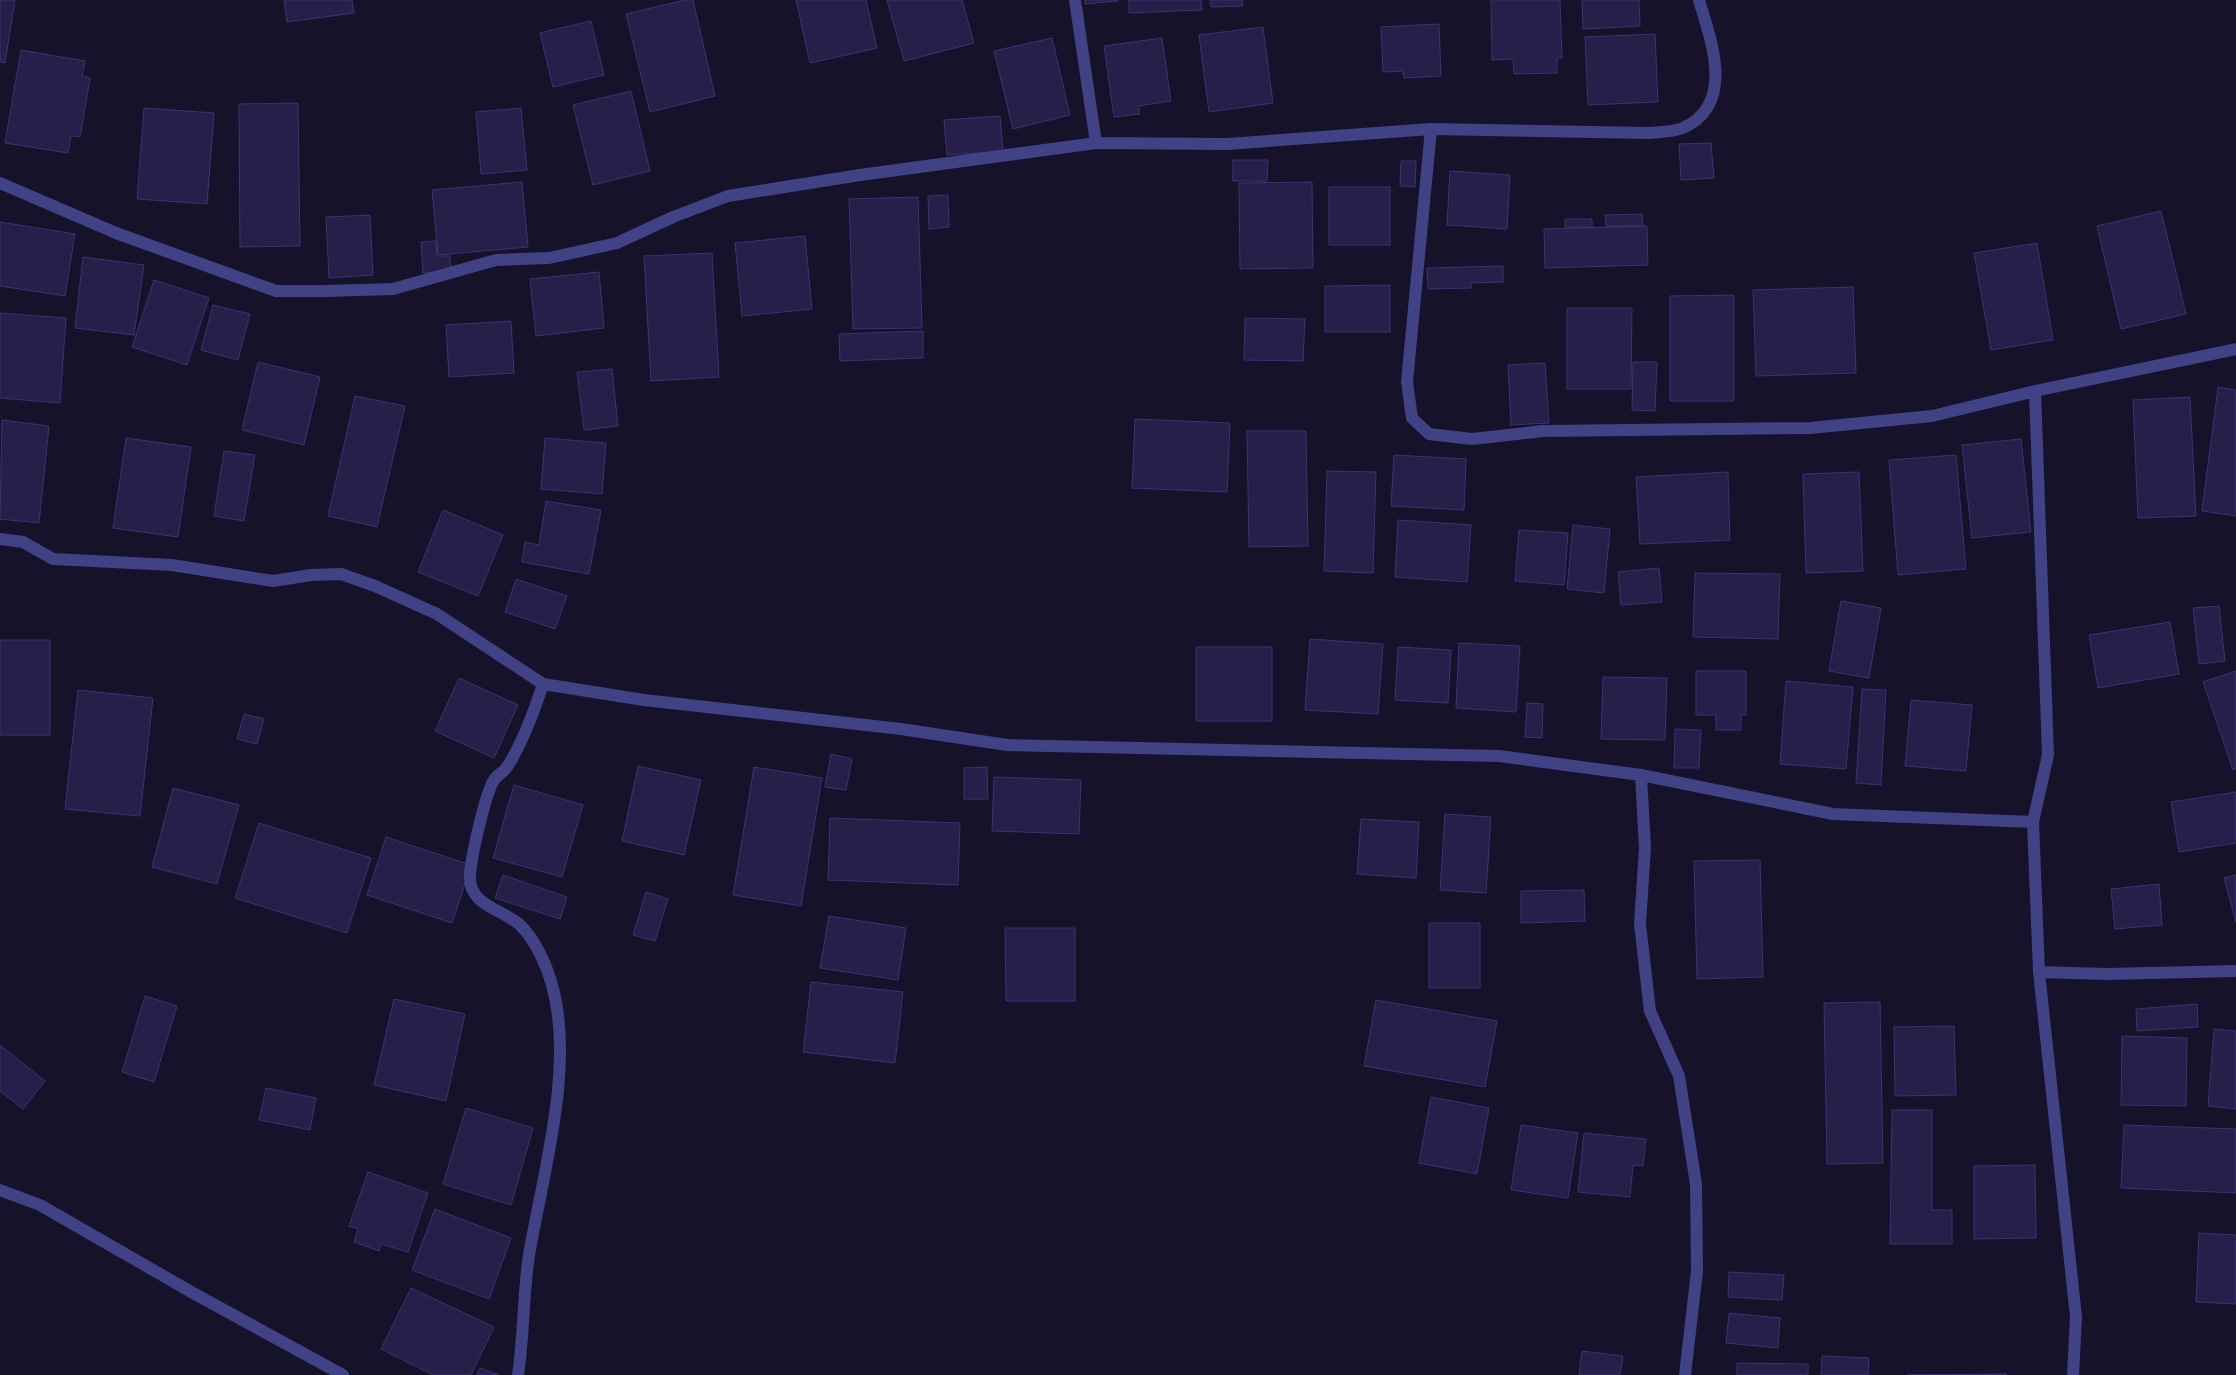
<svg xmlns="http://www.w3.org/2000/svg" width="2236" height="1375" font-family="Cabin,sans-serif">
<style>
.building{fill:#251f49;stroke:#3b3374}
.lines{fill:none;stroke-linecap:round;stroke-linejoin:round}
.minor{stroke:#404285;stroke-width:12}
</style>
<rect width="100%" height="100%" fill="#151229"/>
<!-- building -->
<path class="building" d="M0,0h15l-10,63 -5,-1z
M284,0h68l2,13 -67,9z
M685,0h8l22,96 -65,16 -24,-98z
M796,0h70l11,48 -67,15z
M887,0h75l12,43 -70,18z
M1085,0h33v1l-33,3z
M1129,0h72l1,10 -73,3z
M1210,0h32l1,6 -32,1z
M1491,0h69l2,58h-5v15l-43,1 -1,-15 -21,1z
M1582,0h57l1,26 -57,3z
M591,21l13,54 -51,12 -13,-54z
M1439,24l2,52 -37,2 -1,-7 -20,1 -2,-45z
M1263,27l10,76 -64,9 -10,-77z
M1655,34l3,68 -70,3 -3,-68z
M1052,38l18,77 -57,14 -19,-78z
M1162,38l9,63 -33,5 2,8 -26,3 -10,-71z
M21,50l64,11 -3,15 8,2 -10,59 -9,-1 -3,17 -63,-10z
M631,91l19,80 -57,14 -20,-80z
M298,103l2,143 -60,1 -1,-143z
M144,108l70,5 -7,91 -70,-5z
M521,108l6,62 -46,4 -5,-62z
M1000,116l3,35 -56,4 -3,-35z
M1711,143l3,35 -33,2 -2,-36z
M1233,160h35l-1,21h-34z
M1401,161h15l-1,26 -15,-1z
M1450,171l60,4 -3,54 -60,-4z
M522,182l6,65 -90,8 -6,-65z
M1312,182l1,86 -73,1 -1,-86z
M1329,187h61v58h-61z
M948,195l1,32 -20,2 -1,-33z
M918,197l4,131 -69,1 -4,-130z
M2161,211l25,103 -65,15 -24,-103z
M1642,214l1,12h-37l-1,-11z
M370,215l3,60 -44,3 -3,-61z
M1565,219h27v8h-27z
M0,222l75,12 -10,62 -65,-10z
M1647,226l1,39 -103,3 -1,-39z
M805,236l7,73 -70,7 -7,-73z
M436,241l1,15h13l1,16 -28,1 -2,-31z
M2037,243l16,97 -62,10 -17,-97z
M712,253l7,124 -68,4 -7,-125z
M83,257l61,8 -10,70 -59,-7z
M1503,266v16l-32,1v5l-43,1 -1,-21z
M599,272l5,56 -68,8 -6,-57z
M154,280l55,18 -22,67 -55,-18z
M1390,285v47h-65v-46z
M1853,287l3,86 -100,3 -3,-86z
M1734,295v106h-64v-105z
M213,305l37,9 -12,46 -37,-10z
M1567,308h65l-1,81h-64z
M0,313l66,5 -6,85 -60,-5z
M1245,318l60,1 -2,42 -59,-1z
M511,321l3,52 -65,4 -3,-52z
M923,331v27l-83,3 -1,-27z
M258,362l62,15 -16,68 -62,-15z
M1633,362h24l-2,49 -23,-1z
M1545,363l4,60 -38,2 -3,-60z
M612,369l6,57 -34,4 -7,-58z
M2218,387l18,3v126l-34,-5z
M355,396l50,10 -28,121 -49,-11z
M2190,397l6,119 -58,2 -5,-118z
M1135,419l95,4 -3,69 -95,-4z
M2,420l47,6 -10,97 -39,-4z
M1247,431h59l2,115 -59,1z
M126,438l65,9 -13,90 -65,-9z
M545,438l61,5 -4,51 -61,-5z
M2021,439l10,93 -59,6 -10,-93z
M224,451l31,4 -11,66 -30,-5z
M1394,455l72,4 -2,51 -73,-4z
M1956,455l10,114 -68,6 -9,-115z
M1327,471l49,1 -3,101 -49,-2z
M1728,472l2,68 -90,4 -4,-67z
M1859,472l4,99 -57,2 -3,-99z
M546,501l55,9 -12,64 -67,-12 3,-20 14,3z
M443,510l60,25 -25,61 -60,-24z
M1398,520l73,5 -4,57 -72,-5z
M1573,525l37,4 -6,64 -37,-4z
M1519,530l49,3 -4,52 -49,-4z
M1659,568l3,34 -41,3 -3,-33z
M1695,573l85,1 -2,65 -85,-2z
M516,579l51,17 -12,33 -50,-17z
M1841,601l40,7 -12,70 -40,-7z
M2219,606l6,55 -26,3 -6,-56z
M2170,622l9,52 -81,14 -9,-53z
M1310,639l73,5 -5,70 -73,-4z
M0,640h50v95h-50z
M1459,643l61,3 -4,66 -60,-4z
M1196,647h76v74h-76z
M1398,647l53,3 -3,53 -53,-3z
M1696,671h50v44h-5v15h-25v-15h-20z
M2236,671v97l-3,2 -30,-88z
M1603,677l64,1 -2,62 -64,-1z
M459,678l59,27 -24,53 -59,-27z
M1786,681l67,6 -7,82 -66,-5z
M1862,689l24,1 -5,95 -25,-2z
M78,690l75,8 -13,118 -75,-7z
M1911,700l61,5 -6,66 -61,-5z
M1527,703l16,1 -1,34 -17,-1z
M244,714l20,5 -7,25 -20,-5z
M1675,729l26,1 -2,38h-25z
M831,754l21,5 -6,31 -21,-3z
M638,766l63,14 -17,75 -62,-14z
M754,767l68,11 -21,128 -68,-11z
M987,767l1,32h-24v-31z
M994,777l87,3 -2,54 -87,-3z
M514,785l69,20 -21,72 -69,-19z
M173,788l66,17 -22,79 -65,-17z
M2236,792v51l-57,9 -8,-50z
M1445,814l46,3 -5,76 -46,-3z
M830,818l130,5 -2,62 -130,-5z
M1361,819l58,3 -3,56 -59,-4z
M259,823l112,35 -24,75 -112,-35z
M386,837l85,28 -19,58 -85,-28z
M1760,860l3,117 -66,2 -3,-118z
M503,875l64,22 -7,22 -65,-21z
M2236,875v47l-12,-44z
M2159,884l3,41 -47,4 -4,-40z
M1584,890l1,31 -64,2v-32z
M646,892l22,7 -13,42 -22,-6z
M829,916l77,12 -8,52 -78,-12z
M1429,923h51v65h-51z
M1005,928h70v73h-69z
M811,982l92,10 -8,71 -92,-11z
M145,996l32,10 -23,76 -32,-10z
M394,999l71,15 -19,87 -72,-16z
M1376,1000l121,21 -12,66 -121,-21z
M1880,1002l3,161 -56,1 -3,-161z
M2197,1004l1,23 -61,4 -1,-22z
M1954,1026l2,69 -61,1 -1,-69z
M2214,1029l22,2v78l-28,-3z
M2122,1036l65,2 -1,68 -65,-1z
M0,1045l45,36 -22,28 -23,-18z
M266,1088l50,10 -6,32 -51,-10z
M1431,1097l58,11 -12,66 -58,-11z
M466,1108l67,20 -22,77 -68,-21z
M1892,1110h40v100h20v34h-62z
M1521,1125l57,8 -10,65 -57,-8z
M2124,1125l112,4v64l-115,-5z
M1584,1133l62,6 -3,27 -10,-1 -3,32 -52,-5z
M2035,1165l1,73 -62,1v-73z
M368,1172l60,21 -20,59 -27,-8 -2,7 -25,-9 4,-13 -9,-3z
M435,1209l76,29 -22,61 -77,-29z
M2199,1233l37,2v69l-40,-2z
M1729,1272l55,3 -2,25 -54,-3z
M411,1288l83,39 -23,48h-38l-52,-26z
M1729,1313l51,5 -2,30 -52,-5z
M1582,1351l41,5 -3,19h-41z
M1822,1356l47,2 -1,17h-47z
M1737,1363l71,1v11h-71z
M480,1368l19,7h-22z
M2006,1374l1,1h-100z"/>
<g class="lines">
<!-- minor -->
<path class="minor" d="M1075,0l21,143
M1431,129l-24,253 5,36 17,16 43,5 71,-8 267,-3 122,-12 103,-25 201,-42
M0,183l116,50 160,58h49l68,-2 103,-29 53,-2 68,-15 56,-26 55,-21 132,-21 236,-32 131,1 204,-15 217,4c11,-1 25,-1 35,-5 53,-24 28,-87 16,-128
M2035,391l13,364 -15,67 6,150 37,345 -3,58
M0,539l23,3 30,17 119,6 101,16 38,-6 30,-1 34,12 62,28 106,70 101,16 257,29 106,16 492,11 142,19 192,39 200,8
M1641,775l4,73 -5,76 10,87 29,65 17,108 1,87 -12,104
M2039,972l68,2 129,-3
M0,1190l40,15 153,88 150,82
M518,1375c6,-40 5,-81 11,-120 14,-82 46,-189 23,-270 -5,-19 -17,-46 -32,-60 -17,-16 -52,-19 -50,-50 1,-17 15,-81 24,-95 4,-6 12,-9 15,-16 15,-25 25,-52 34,-80"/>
</g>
</svg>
